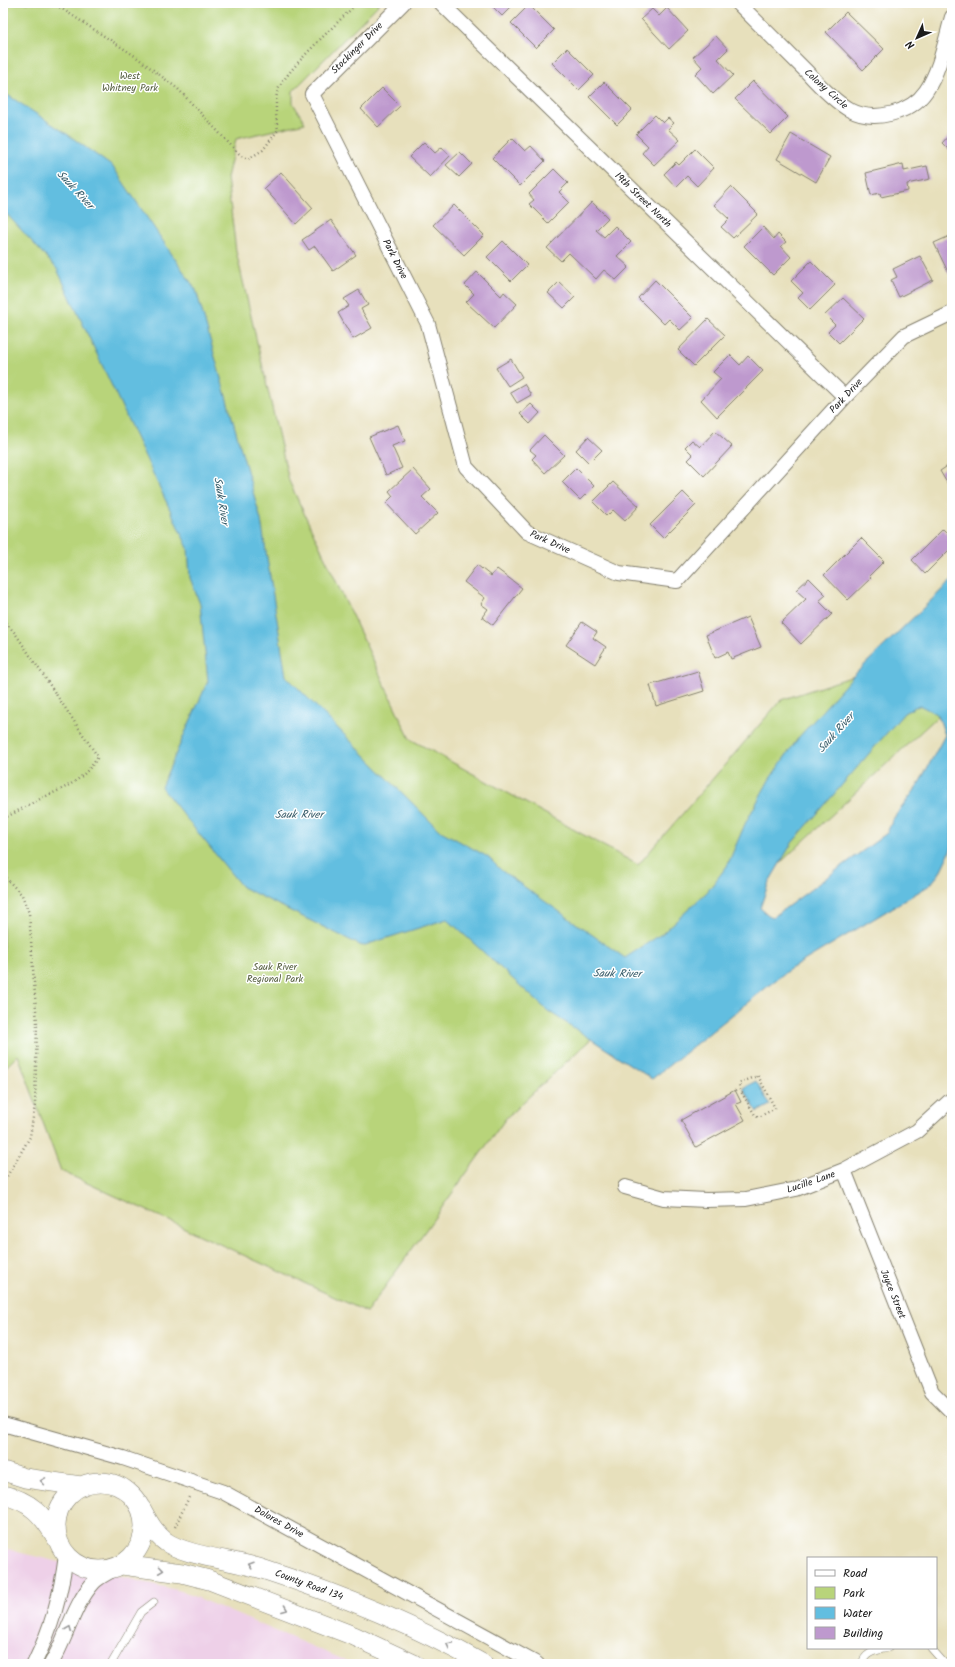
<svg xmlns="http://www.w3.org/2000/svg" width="955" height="1667" font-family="Kalam,sans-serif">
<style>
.built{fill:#eed0e8}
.green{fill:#b8d47a;stroke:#6a784b}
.water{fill:#62bee0;stroke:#3f6d7e;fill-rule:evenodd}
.building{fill:#be99ce}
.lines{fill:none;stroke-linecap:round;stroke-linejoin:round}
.lane-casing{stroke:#827e6c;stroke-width:8}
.street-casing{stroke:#827e6c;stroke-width:16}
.secondary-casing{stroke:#827e6c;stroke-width:20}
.path{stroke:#827e6c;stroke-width:2.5;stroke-dasharray:1 3;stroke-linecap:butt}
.lane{stroke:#fff;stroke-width:7}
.street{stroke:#fff;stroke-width:14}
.secondary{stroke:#fff;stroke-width:19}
.oneway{stroke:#999}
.labels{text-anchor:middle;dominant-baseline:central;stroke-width:3;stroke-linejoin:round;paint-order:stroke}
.street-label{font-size:10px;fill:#1c1c1c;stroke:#fff}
.park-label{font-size:10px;fill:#535c3d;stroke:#fff}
.water-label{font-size:11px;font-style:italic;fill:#385d6a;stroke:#fff}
</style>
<rect width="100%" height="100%" fill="#fff"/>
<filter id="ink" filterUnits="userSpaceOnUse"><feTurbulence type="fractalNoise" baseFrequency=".025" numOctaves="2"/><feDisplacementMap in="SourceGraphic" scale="8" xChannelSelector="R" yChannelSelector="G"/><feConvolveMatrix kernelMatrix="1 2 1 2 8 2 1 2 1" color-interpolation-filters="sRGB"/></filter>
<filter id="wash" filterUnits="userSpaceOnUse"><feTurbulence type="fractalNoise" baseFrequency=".012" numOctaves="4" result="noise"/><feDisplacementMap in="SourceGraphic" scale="16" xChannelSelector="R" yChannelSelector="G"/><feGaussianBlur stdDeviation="0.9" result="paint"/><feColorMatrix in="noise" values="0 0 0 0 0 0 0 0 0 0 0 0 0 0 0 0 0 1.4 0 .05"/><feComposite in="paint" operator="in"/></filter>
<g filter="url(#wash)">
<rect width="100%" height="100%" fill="#e7e0bc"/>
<!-- built -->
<path class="built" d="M3,1547l14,5 164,39 173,73h-351z"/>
<!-- green -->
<path class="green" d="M3,3h377l-87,88v12l12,20 -69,16 -9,39 9,73 53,230 121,258 228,126 143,-165 82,-27 89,30 -446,415 -139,194 -306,-141 -43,-116 -15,15z"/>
<!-- water -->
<path class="water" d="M3,92l64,42 46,33 83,123 65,230 25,156 153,154 49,27 14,14 123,87 38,-25 44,-41 20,-26 18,-42 24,-44 30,-43 53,-60 100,-97v267l-13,27 -9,11 -143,86 -135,108 -104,-68 -101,-92 -85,27 -120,-59 -81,-100 47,-106 -8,-77 -10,-26 -2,-30 -131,-279 -54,-59zM921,706l17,9 7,20 -28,52 -24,32 -6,14 -115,85 -12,-10 9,-26 23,-39 112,-130 11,-6z
M756,1081l14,24 -13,7 -14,-24z"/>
<g id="blocks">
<!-- building -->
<path class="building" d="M489,3h26l-13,13z
M529,5l25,25 -18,18 -25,-25z
M667,8l21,23 -19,18 -28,-30 11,-10 7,7z
M846,12l38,37 -21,21 -37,-38z
M716,36l12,13 -10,10 15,16 -20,19 -18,-20 7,-7 -9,-10z
M567,48l27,27 -15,15 -27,-27z
M753,81l35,36 -17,17 -36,-35z
M604,82l28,28 -15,15 -28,-28z
M382,88l18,18 -22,21 -17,-18z
M655,115l8,8 5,-5 6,5 -6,6 12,11 -26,25 -12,-12 6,-7 -12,-12z
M952,132v21l-10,-10z
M791,134l39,23 -14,25 -39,-23z
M512,138l13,13 6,-5 14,15 -25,25 -28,-28z
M424,142l11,11 7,-6 8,9 -20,21 -21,-20z
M695,149l19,19 -17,18 -10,-10 -11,11 -12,-13 12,-12 3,3z
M460,152l12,12 -13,13 -13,-12z
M903,164l1,7 23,-5 3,13 -23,5 1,7 -27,6 -1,-4 -9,2 -5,-22z
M554,169l14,14 -9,9 10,10 -21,21 -19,-19 5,-4 -5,-6z
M281,172l32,36 -17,16 -32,-36z
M731,187l27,27 -25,24 -12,-11 8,-8 -15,-14z
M592,202l16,16 -12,12 8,7 11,-11 16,16 -14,14 12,11 -13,13 -12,-10 -8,9 -27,-26 -8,8 -14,-13z
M454,205l30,30 -20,20 -31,-30z
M331,220l25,35 -23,16 -18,-25 -6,4 -7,-10z
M763,227l11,12 4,-5 8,8 -5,4 10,11 -18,18 -29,-29z
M952,235v38l-3,1 -15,-31z
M503,241l24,24 -16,16 -24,-24z
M920,256l13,24 -34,17 -8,-17 6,-3 -4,-8z
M811,261l24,24 -25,25 -12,-12 5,-5 -12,-12z
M477,272l24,24 3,-4 13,12 -23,24 -28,-26 8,-8 -9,-9z
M655,280l38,38 -13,12 -11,-11 -5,5 -26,-26z
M559,282l16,15 -11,11 -16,-15z
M359,290l9,15 -7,4 11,19 -19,11 -15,-26 11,-7 -5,-7z
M843,298l21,20 -25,25 -11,-11 7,-7 -10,-10z
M708,319l17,16 -31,31 -16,-16z
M730,355l10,10 8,-9 15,15 -46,46 -16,-17 20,-21 -8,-7z
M511,359l11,18 -14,9 -12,-18z
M524,384l7,11 -14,8 -7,-11z
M531,404l9,9 -10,11 -10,-10z
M398,425l7,16 -13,5 10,22 -16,7 -17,-38z
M715,431l17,15 -28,30 -16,-16 5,-5 -8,-8 7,-7 8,7z
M544,435l20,20 -19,18 -13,-14 4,-4 -6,-5z
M588,437l14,13 -13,13 -13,-13z
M952,463v24l-2,1 -10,-17z
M576,468l18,18 -14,14 -18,-18z
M413,469l18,20 -9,8 16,16 -23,21 -29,-31 7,-7 -4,-5z
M613,482l26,24 -14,15 -12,-11 -6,6 -14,-14z
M683,492l13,13 -33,33 -13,-13z
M943,529l9,9v9l-27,27 -13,-14z
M861,538l23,23 -15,15 2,2 -23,22 -24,-25z
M477,565l14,11 6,-7 25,19 -29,37 -11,-8 6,-8 -7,-5 4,-6 -21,-16z
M809,578l17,17 -7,6 13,13 -31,30 -20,-21 25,-24 -10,-9z
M748,617l13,30 -30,12 -3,-7 -13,6 -9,-23z
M582,622l15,10 -4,6 13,9 -11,17 -29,-19z
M698,671l6,20 -48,15 -6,-21z
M735,1090l6,12 -5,2 9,16 -49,27 -15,-27z"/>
</g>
</g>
<g filter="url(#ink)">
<use href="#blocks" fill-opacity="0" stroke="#827e6c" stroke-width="1"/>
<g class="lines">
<!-- lane casing -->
<g class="lane-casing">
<path id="lane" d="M931,1648l14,16
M111,1664l30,-52 13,-10
M862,1664c3,-13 15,-13 26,-16"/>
</g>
<!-- street casing -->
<g class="street-casing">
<path id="street" d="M403,3l-91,91 116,230 38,143 61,65 92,41 58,8 168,-184 59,-61 48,-23
M441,3l404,394
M738,3c23,23 46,46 69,69 11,12 28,30 43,38 24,13 61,3 76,-19 14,-21 19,-49 26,-74
M844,1170l88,222 20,20
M625,1187l39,11 42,2 40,-1 50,-10 48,-19 73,-39 35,-32
M3,1424l120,34 100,34 314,172
M34,1664c18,-37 27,-69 32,-109
M51,1664c16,-26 22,-59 43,-82 5,-5 14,-9 20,-13"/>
</g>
<!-- secondary casing -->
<g class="secondary-casing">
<path id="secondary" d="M3,1471l22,7 56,8
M56 1526a44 44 0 1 1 88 0a44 44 0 1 1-88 0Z
M3,1495c28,6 40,20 54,44
M141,1508c7,13 13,25 25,34 21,14 68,18 96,27 77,25 151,55 221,95
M122,1565l60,8 27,7 145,56 60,28"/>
</g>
<!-- path -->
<path class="path" d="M53,3l82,53 43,33 63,67 7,3 15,-9 15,-20c-2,-11 -3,-25 -1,-37 4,-19 64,-73 80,-90
M3,620l12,13 83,124c-19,28 -34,30 -62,44 -11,6 -22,12 -33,18
M3,875l19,20 7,18 8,110 -2,82 -5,32 -27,46
M758,1076l17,32 -16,9 -4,-2 -15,-25 -1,-7z
M175,1527l15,-32"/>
<!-- lane -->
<use href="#lane" class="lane"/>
<!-- street -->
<use href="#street" class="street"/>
<!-- secondary -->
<use href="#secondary" class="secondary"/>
</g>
<!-- one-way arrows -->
<defs><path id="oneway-chevron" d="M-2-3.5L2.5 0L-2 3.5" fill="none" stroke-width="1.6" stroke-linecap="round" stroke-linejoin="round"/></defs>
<g class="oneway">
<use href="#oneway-chevron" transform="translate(43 1481) rotate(-171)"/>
<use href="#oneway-chevron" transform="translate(251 1565) rotate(-162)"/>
<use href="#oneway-chevron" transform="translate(161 1570) rotate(8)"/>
<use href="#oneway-chevron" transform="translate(285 1609) rotate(21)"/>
<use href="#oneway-chevron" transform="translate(69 1629) rotate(-68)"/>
<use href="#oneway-chevron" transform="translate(449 1645) rotate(-152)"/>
</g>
</g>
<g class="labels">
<!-- street labels -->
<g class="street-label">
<text transform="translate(357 48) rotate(-45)">Stockinger Drive</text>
<text transform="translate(826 89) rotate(42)">Colony Circle</text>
<text transform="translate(643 200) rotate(44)">19th Street North</text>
<text transform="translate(395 259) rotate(63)">Park Drive</text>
<text transform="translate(846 396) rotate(-47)">Park Drive</text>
<text transform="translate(550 542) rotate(24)">Park Drive</text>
<text transform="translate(811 1182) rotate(-19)">Lucille Lane</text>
<text transform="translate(893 1294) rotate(68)">Joyce Street</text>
<text transform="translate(279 1522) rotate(29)">Dolores Drive</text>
<text transform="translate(309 1585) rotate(20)">County Road 134</text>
</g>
<!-- park labels -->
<g class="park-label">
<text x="130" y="76">West<tspan x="130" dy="12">Whitney Park</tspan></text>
<text x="275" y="967">Sauk River<tspan x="275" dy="12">Regional Park</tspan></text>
</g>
<!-- water labels -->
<g class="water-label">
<text transform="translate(75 190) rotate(47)">Sauk River</text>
<text transform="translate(221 501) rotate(81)">Sauk River</text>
<text transform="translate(836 733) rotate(-48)">Sauk River</text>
<text x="299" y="815">Sauk River</text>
<text transform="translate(617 974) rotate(1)">Sauk River</text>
</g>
</g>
<!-- margin -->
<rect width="955" height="1667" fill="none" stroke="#fff" stroke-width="16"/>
<!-- legend -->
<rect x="807" y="1557" width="130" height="92" fill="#ffffff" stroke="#a4a4a4"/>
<rect x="815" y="1570" width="20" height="6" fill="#ffffff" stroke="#a4a4a4"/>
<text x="843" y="1577" font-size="12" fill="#1c1c1c">Road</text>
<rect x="815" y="1587" width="20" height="12" fill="#b8d47a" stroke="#a4a4a4"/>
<text x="843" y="1597" font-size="12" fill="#1c1c1c">Park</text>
<rect x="815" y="1607" width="20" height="12" fill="#62bee0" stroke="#a4a4a4"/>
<text x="843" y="1617" font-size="12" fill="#1c1c1c">Water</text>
<rect x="815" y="1627" width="20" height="12" fill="#be99ce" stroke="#a4a4a4"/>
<text x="843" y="1637" font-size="12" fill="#1c1c1c">Building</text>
<!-- north arrow -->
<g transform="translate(917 38) rotate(225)" stroke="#ffffff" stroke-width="3" paint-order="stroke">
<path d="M0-3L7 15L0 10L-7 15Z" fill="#1c1c1c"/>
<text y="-6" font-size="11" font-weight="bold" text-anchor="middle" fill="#1c1c1c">N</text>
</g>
</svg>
